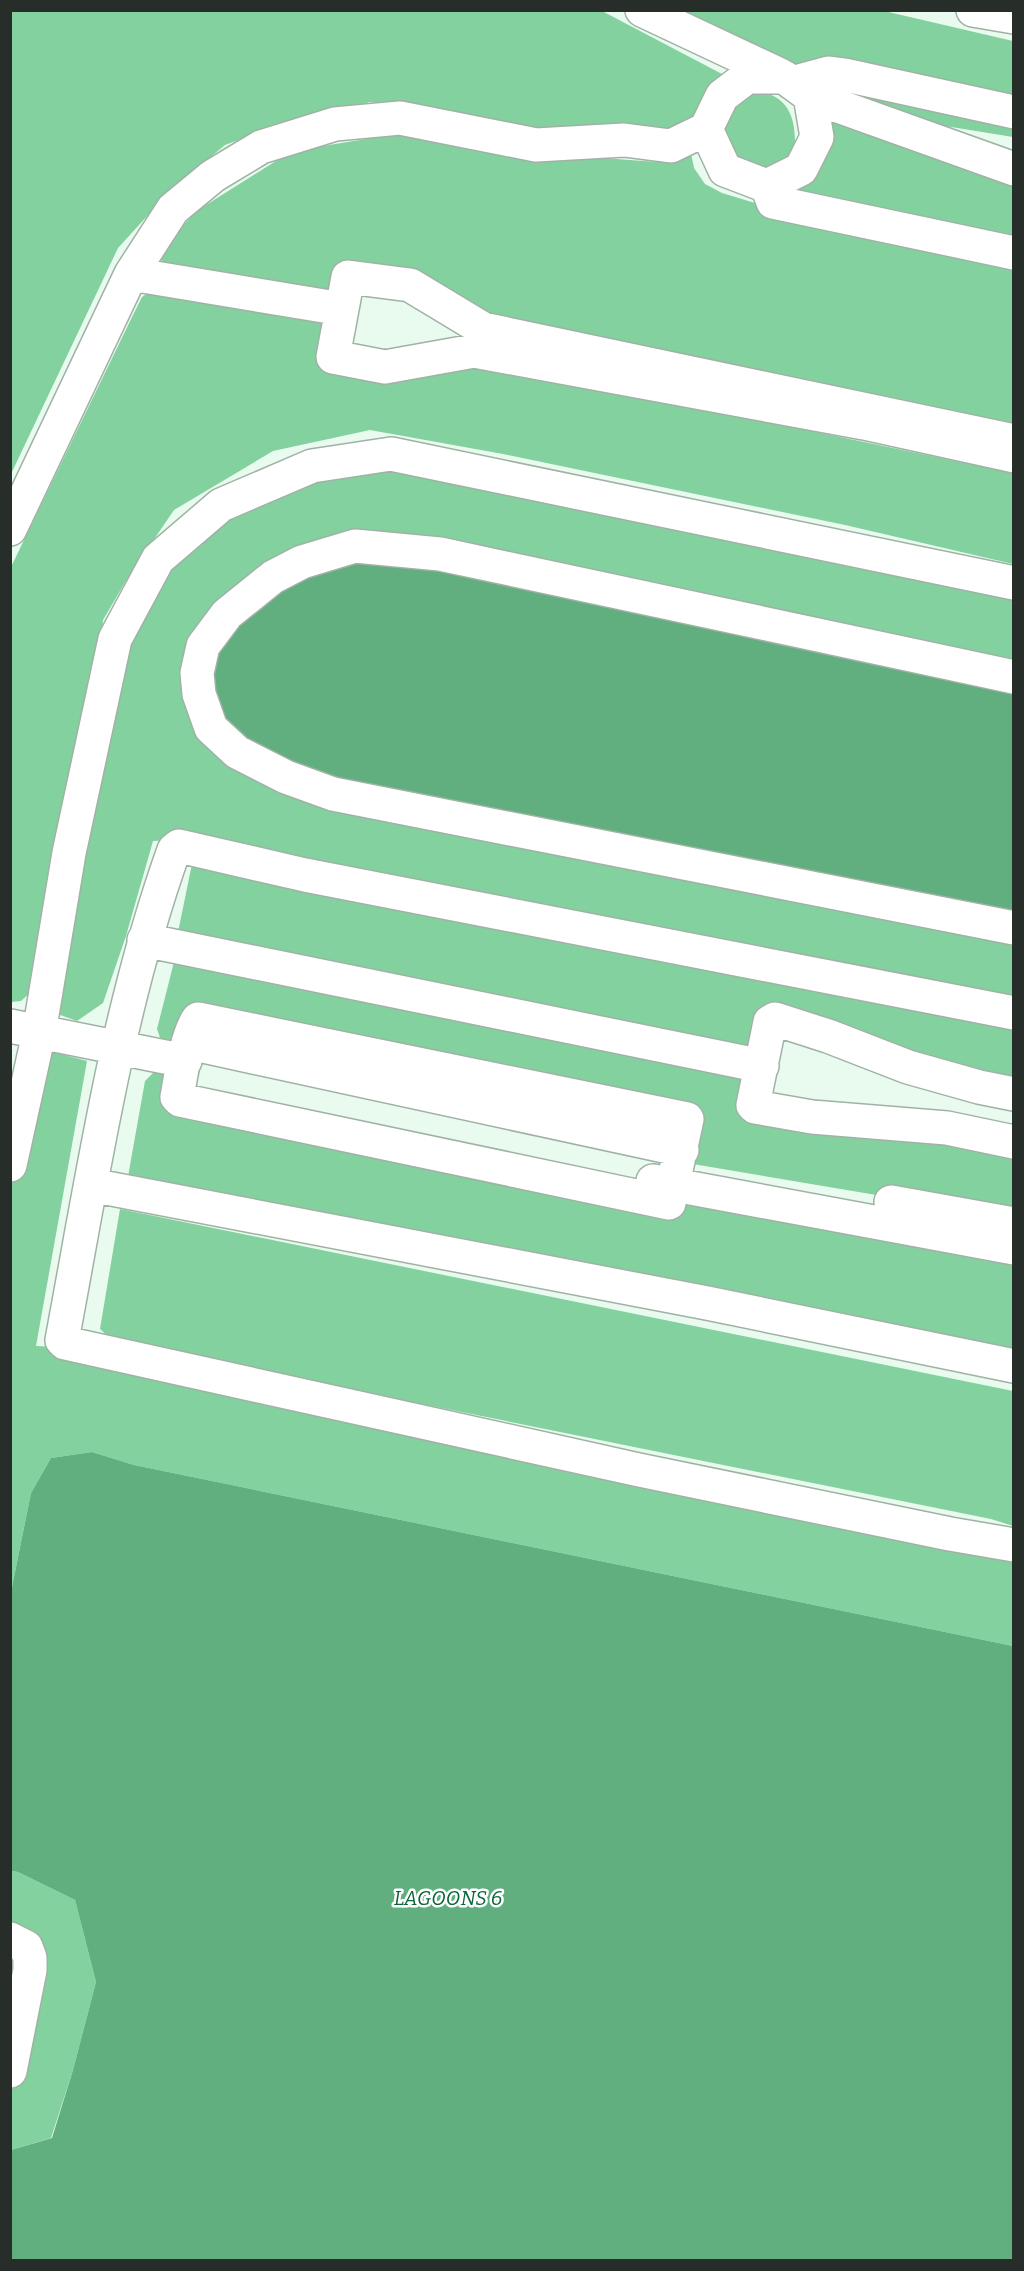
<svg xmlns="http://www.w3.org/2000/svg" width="1024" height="2271" font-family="Bitter,serif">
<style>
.forest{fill:#83d19f}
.water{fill:#61ae7e}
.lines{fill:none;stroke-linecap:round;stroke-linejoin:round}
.minor-casing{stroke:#a0b2a5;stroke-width:36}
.minor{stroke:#fff;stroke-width:33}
.labels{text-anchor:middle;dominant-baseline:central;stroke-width:5;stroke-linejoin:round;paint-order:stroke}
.water-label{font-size:20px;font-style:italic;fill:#0a673a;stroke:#fff}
</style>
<rect width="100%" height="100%" fill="#e8fbee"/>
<!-- forest -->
<path class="forest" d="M11,11h591l120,63 -36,57 -31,18 -285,-47 -80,19 -65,24 -55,46 -52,57 -107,226z
M672,11h212l129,30v96l-210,-34z
M741,93c7,0 17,-1 24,0 29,7 32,37 29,61l-35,32 -49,-65z
M809,115l204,65v68l-165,-34 -57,-26z
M403,133l186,24 68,5 33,-14 4,20 11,16 17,9 82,25 209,43v172l-528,-110 -74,-45 -83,18 -167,-29 2,-21 35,-36 94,-59z
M149,292l179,31 -5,42 151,-4 539,112v91l-168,-39 -342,-71 -133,-24 -97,21 -99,59 -47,69 -24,41 -3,40 -68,331 -11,10 -10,1v-435l122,-252 9,-18z
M384,462l629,135v405l-825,-163 -35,2 -27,95 -23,67 -26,18 -28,-10 67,-357 61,-104 97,-60z
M194,854l819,168v64l-247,-72 -10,46 -580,-118z
M176,954l582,115 -8,36 263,41v72l-332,-56 -516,-110 -8,-23z
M53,1052l34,9 -51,285 22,1 955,206v93l-879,-181 -42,-13 -41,6 -20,35 -20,99v-413l33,-123z
M163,1063l7,40 508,91 335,66v94l-886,-172 18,-101z
M120,1209l893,182v135l-22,-7 -599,-121 -91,-16 -189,-42 -12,-11z
M11,1871l7,1 57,28 21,82 -23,88 -22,68 -40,12v-65l12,-60 -12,-89z"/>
<!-- water -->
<path class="water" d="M367,556l646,130v239l-679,-134 -119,-65 -10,-68 18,-26 75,-55z
M92,1452l42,13 879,181v614h-1002v-110l41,-12 21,-68 23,-88 -21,-82 -57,-28 -7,-1v-279l20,-99 20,-35z"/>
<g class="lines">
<!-- minor casing -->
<g class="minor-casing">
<path id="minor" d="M642,10l138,65
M973,10l41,7
M792,83l37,-10 16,2 169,37
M810,96l204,73
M767,186l6,16 241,51
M131,274l211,35
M1014,441l-531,-112 -73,-44 -62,-8 -15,80 52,10 89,-16 390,72 150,33
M10,529l121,-255 42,-65 40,-33 48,-29 74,-23 65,-6 136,27 88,-5 47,6 35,-17 16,-33 25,-19h37l26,19 7,41 -16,32 -34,17 -42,-16 -19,-41
M1014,677l-574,-123 -85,-8 -53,16 -29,15 -46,37 -24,32 -6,27 2,21 12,34 26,24 49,25 47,17 681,134
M144,940l618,126
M1014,1013l-709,-138 -126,-29 -5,4c-57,159 -81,326 -112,490l3,3 574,127 311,64 64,11
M198,1019l489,100 -18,84 -489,-103 -3,-3c4,-22 9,-60 21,-78z
M10,1026l175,35
M189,1043l493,107
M1014,1094l-35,-7 -71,-20 -80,-31 -53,-17 -5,3 -17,83 2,2 57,10 135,11 67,14
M10,1165l29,-132 30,-180 46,-214 43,-80 63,-54 91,-39 79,-12 623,129
M653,1181l361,67
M91,1185l616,118 307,63
M891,1202l123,22
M10,1939l16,8 4,11v12l-20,101"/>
</g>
<!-- minor -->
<use href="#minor" class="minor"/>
</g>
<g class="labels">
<!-- water labels -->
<g class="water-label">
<text x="448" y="1898">LAGOONS 6</text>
</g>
</g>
<!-- border -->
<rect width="1024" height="2271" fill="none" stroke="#272e29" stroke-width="24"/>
</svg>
